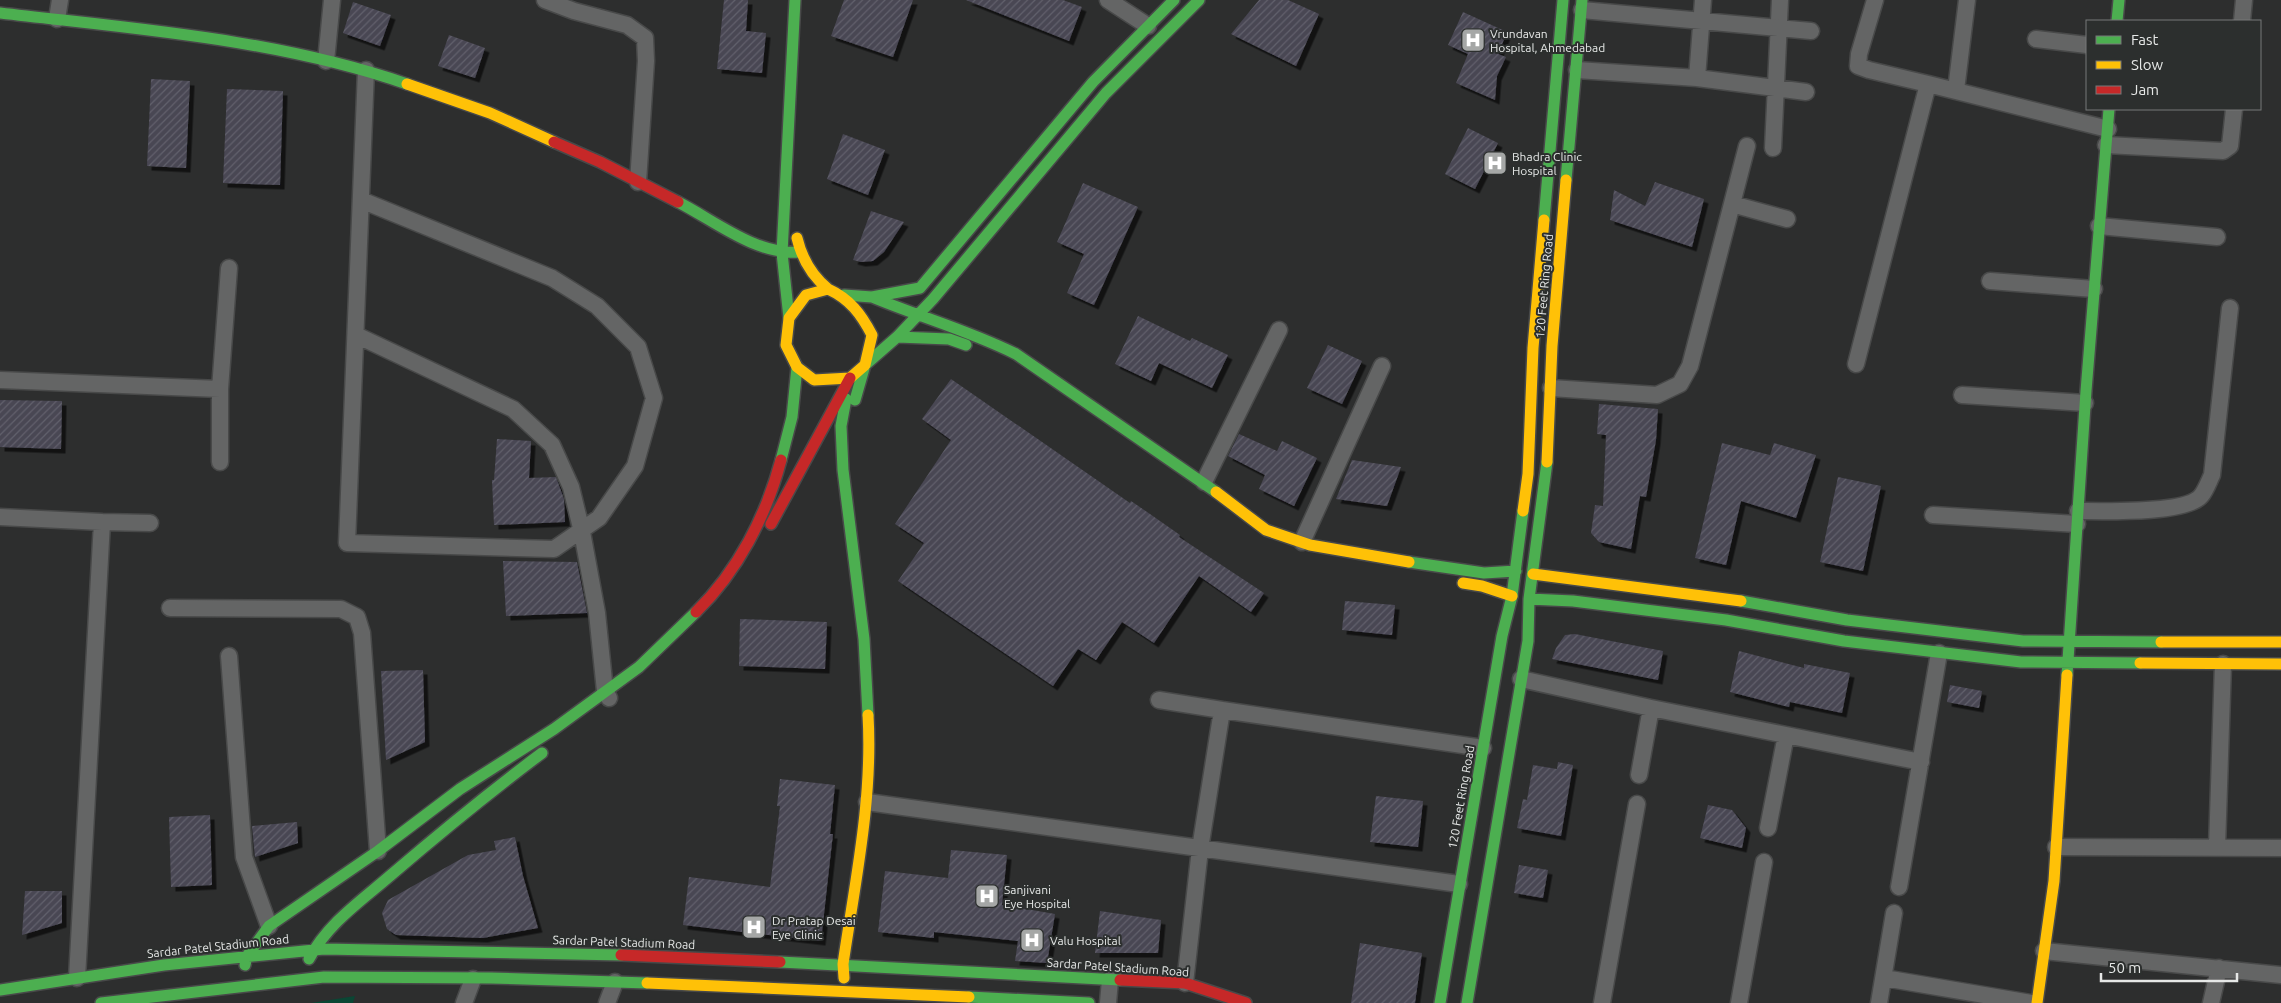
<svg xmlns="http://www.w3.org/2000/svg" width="2281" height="1003" font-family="Ubuntu,sans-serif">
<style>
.pitch{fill:#0a4634}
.building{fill:url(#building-hatch);filter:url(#shadow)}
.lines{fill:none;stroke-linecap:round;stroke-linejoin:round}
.street-casing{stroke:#484949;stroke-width:19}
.fast-casing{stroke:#484949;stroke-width:14}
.slow-casing{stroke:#484949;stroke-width:14}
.jam-casing{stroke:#484949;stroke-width:14}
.street{stroke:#646565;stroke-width:16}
.fast{stroke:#4caf50;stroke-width:11}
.slow{stroke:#ffc107;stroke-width:11}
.jam{stroke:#c62828;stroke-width:11}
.labels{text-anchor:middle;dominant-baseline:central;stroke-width:4;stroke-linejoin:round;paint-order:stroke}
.poi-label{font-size:12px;fill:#e6e8e7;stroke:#2c2f2e;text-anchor:start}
.street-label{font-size:12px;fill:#e6e8e7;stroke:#2c2f2e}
</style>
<defs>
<pattern id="building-hatch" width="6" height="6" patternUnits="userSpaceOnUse" patternTransform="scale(1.25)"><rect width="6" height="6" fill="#484653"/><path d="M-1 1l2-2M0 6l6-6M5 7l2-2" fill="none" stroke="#62616c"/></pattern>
<filter id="shadow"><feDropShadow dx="4.5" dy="4.5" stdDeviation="0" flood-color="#0009"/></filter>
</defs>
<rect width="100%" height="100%" fill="#2d2e2e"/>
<!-- pitch -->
<path class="pitch" d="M355,996l-2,7h-42z"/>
<!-- building -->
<path class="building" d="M724,0h24l-2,31 20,2 -4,40 -45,-4z
M844,0h69l-20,57 -62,-21z
M966,0h97l19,7 -13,34z
M1259,0h29l31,14 -23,52 -65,-32z
M353,2l38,13 -11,31 -37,-13z
M1463,12l44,20 -9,22 8,3 -9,19 -2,24 -39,-17 12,-29 -20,-9z
M449,35l36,13 -10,30 -37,-12z
M151,79l39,2 -4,87 -39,-2z
M227,89l56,2 -3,94 -57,-2z
M1468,128l30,15 -23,46 -30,-15z
M843,134l42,16 -17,45 -41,-16z
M1655,182l49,17 -12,48 -82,-27 4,-30 31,16z
M1083,183l55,24 -44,98 -27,-12 17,-39 -27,-12z
M871,211l33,11 -20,30 -11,9 -12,1 -8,-2z
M1138,316l52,25 2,-3 36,17 -16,33 -53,-25 -8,18 -36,-17z
M1328,345l34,16 -20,43 -35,-16z
M951,379l179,124 1,-2 19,13 30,21 -1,2 85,56 -13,19 -52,-36 -45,67 -32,-21 -26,38 -18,-11 -25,37 -155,-105 26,-38 -29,-19 56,-84 -29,-21z
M0,400l62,1 -1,48 -61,-2z
M1599,404l59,5 -2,31 -10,57 -6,-1 -9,53 -32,-7 -8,-9 4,-28 8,1 3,-71 -9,-1z
M1239,434l38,17 5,-10 35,17 -23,48 -35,-17 6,-14 -37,-19z
M497,439l34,2 -2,37 27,-1 8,22 1,23 -71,3 -2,-45h2z
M1722,443l48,12 4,-12 42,12 -20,63 -55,-17 -15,64 -31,-7z
M1352,460l49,7 -14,39 -51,-7z
M1838,477l43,9 -18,85 -43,-9z
M503,561l74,1 10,51 -81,3z
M1345,601l50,4 -3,30 -50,-5z
M740,619l87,3 -2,47 -86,-3z
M1575,634l88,17 -5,29 -106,-21 4,-11 9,-13z
M1739,651l65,17v-4l46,9 -8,40 -52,-11 -1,5 -59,-15z
M423,670l2,72 -39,18 -5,-89z
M1950,685l32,6 -3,17 -32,-6z
M1558,762l15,3 -12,71 -44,-8 6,-29 4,1 6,-35 24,4z
M780,779l55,6 -5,49h3l-3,26 -9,81 -138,-16 6,-48 81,10 10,-81h-3z
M1376,796l47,5 -5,46 -48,-5z
M1708,805l24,5 14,18 -4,20 -42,-10z
M210,815l2,70 -41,2 -2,-70z
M297,822l1,21 -43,14 -3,-31z
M515,837l8,39 15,52 -55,10 -87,-3 -9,-6 -5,-16 6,-13 80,-45 28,-5 -2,-9z
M951,850l56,5 -5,50 53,9 -8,49 -32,-2 3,-20 -84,-9v6l-56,-6 7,-61 63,7z
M1519,865l29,5 -5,28 -29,-5z
M25,891h37v32l-40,12z
M1100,911l61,9 -3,33h-63z
M1360,943l62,10 -7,50h-64z"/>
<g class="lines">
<!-- street casing -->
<g class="street-casing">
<path id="street" d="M545,0l29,11 53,14 18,13 1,23 -8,121
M1108,0l40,26
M1875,0l-16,54 -1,12 11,4 59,14
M1582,10l229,21
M57,19l3,-19
M2242,21l2,-21
M2036,39l51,6
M326,61l6,-61
M1577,70l120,8 109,14
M1697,78l6,-78
M1956,90l11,-90
M2106,145l117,6 7,-5 4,-37
M1773,148l7,-148
M361,200l191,78 45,28 41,41 16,51 -19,68 -36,52 -45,31 -207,-6 19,-473
M1732,204l55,15
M2099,226l118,11
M1990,281l104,8
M356,335l157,74 39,36 19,42 11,45 15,81 8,78 4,7
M1856,364l72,-280 180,45
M0,380l220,9 9,-121
M1551,388l106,7 23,-11 10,-18 57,-220
M1962,395l123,8
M220,462v-73
M1204,482l75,-152
M2078,511c24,0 108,3 123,-15 5,-6 8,-15 11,-21l18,-167
M1933,515l144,9
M0,517l102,5 -25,456
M102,522l48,1
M1302,542l80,-176
M170,608l171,1 16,8 5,16 16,218
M229,656l15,201 25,69
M1521,679l130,29 270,54
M1159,700l63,10
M1639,775l12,-67
M867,802l592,82
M1768,828l18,-93
M2056,847l225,1
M2217,847l6,-183
M1899,887l40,-234
M2044,951l237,24
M1884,978l147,25
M1185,983l15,-134 22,-139 261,38
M464,1003l9,-24
M607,1003l8,-21
M1108,1003l2,-23
M1602,1003l35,-199
M1739,1003l25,-141
M1879,1003l15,-90
M2211,1003l8,-35"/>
</g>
<!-- fast casing -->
<g class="fast-casing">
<path id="fast" d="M0,13c136,16 277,26 407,71
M2117,21l2,-21
M1566,180l16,-180
M678,202c37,19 78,53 121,50
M1544,220l19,-220
M844,295l28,2 48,-9 173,-206 81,-82
M872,297c48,20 98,34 144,57l200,138
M789,318l-7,-65 13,-253
M897,337l52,2 17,6
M846,399l-5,27 2,44 21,169 4,76
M855,400l10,-35 32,-28 36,-38 173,-206 93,-93
M781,460l11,-43 5,-50
M1409,562l75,11 32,-2
M1529,599l44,2 153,19 118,21 177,21 119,1
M1741,601l106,19 176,21 138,1
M2067,675l19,-284 23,-282
M309,959c19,-36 52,-58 82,-84 49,-42 99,-83 151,-122
M780,962l340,18
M245,965l2,-9 22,-30 109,-75 82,-62 94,-60 85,-62 57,-55
M0,990l164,-25 160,-16 297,6
M969,997l120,6
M101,1003l223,-26 167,1 156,5
M1440,1003l62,-367 10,-40 11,-85
M1467,1003l61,-362 1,-42 18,-137"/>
</g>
<!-- slow casing -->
<g class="slow-casing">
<path id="slow" d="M407,84l83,29 64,29
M797,238c5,21 14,37 31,51
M828,289c22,10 33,25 44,46l-7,30 -15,13 -36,2 -17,-13 -11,-22 3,-27 17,-23z
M1547,462l5,-116 14,-166
M1216,492l50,38 44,15 99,17
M1523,511l5,-37 5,-126 11,-128
M1533,574l208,27
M1463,583l19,3 30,10
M2161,642h120
M2140,663l141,1
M844,978l-1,-14c12,-82 30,-165 25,-249
M647,983l322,14
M2037,1003l17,-122 13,-206"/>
</g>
<!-- jam casing -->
<g class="jam-casing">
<path id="jam" d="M554,142l46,20 78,40
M771,524l79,-146
M696,612c42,-41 70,-96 85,-152
M621,955l159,7
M1120,980l65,3 61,20"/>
</g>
<!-- street -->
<use href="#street" class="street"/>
<!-- fast -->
<use href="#fast" class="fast"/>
<!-- slow -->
<use href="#slow" class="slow"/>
<!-- jam -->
<use href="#jam" class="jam"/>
</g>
<!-- icons -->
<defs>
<g id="hospital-square" transform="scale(1.25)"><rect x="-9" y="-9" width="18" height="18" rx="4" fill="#a5a7a6" stroke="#2c2f2e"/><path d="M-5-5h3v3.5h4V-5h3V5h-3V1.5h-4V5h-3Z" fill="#fff"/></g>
</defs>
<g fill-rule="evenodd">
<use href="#hospital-square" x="1473" y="40"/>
<use href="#hospital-square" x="1495" y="163"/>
<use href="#hospital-square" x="987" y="896"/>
<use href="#hospital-square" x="754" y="927"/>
<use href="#hospital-square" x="1032" y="940"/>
</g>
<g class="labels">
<!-- poi labels -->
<g class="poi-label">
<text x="1490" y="33">Vrundavan<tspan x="1490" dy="14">Hospital, Ahmedabad</tspan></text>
<text x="1512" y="156">Bhadra Clinic<tspan x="1512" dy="14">Hospital</tspan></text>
<text x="1004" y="889">Sanjivani<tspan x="1004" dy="14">Eye Hospital</tspan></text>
<text x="772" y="920">Dr Pratap Desai<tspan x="772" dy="14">Eye Clinic</tspan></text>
<text x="1050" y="940">Valu Hospital</text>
</g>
<!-- street labels -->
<g class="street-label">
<text transform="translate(1544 286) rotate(-85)">120 Feet Ring Road</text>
<text transform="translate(1461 797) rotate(-80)">120 Feet Ring Road</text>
<text transform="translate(624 942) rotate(2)">Sardar Patel Stadium Road</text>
<text transform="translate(218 946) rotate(-6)">Sardar Patel Stadium Road</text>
<text transform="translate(1118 967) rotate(4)">Sardar Patel Stadium Road</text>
</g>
</g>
<!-- legend -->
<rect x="2086" y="20" width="175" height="90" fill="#2c2f2e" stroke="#767978"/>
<rect x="2096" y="36" width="25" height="8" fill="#4caf50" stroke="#767978"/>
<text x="2131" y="45" font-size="15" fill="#e6e8e7">Fast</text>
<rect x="2096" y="61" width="25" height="8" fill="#ffc107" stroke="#767978"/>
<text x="2131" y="70" font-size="15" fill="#e6e8e7">Slow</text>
<rect x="2096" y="86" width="25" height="8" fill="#c62828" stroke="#767978"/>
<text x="2131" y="95" font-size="15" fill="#e6e8e7">Jam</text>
<!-- scale -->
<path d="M2101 973v8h136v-8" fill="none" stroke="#e6e8e7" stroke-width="2.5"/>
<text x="2108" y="973" font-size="15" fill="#e6e8e7" stroke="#2c2f2e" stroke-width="4" paint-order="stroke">50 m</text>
</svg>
